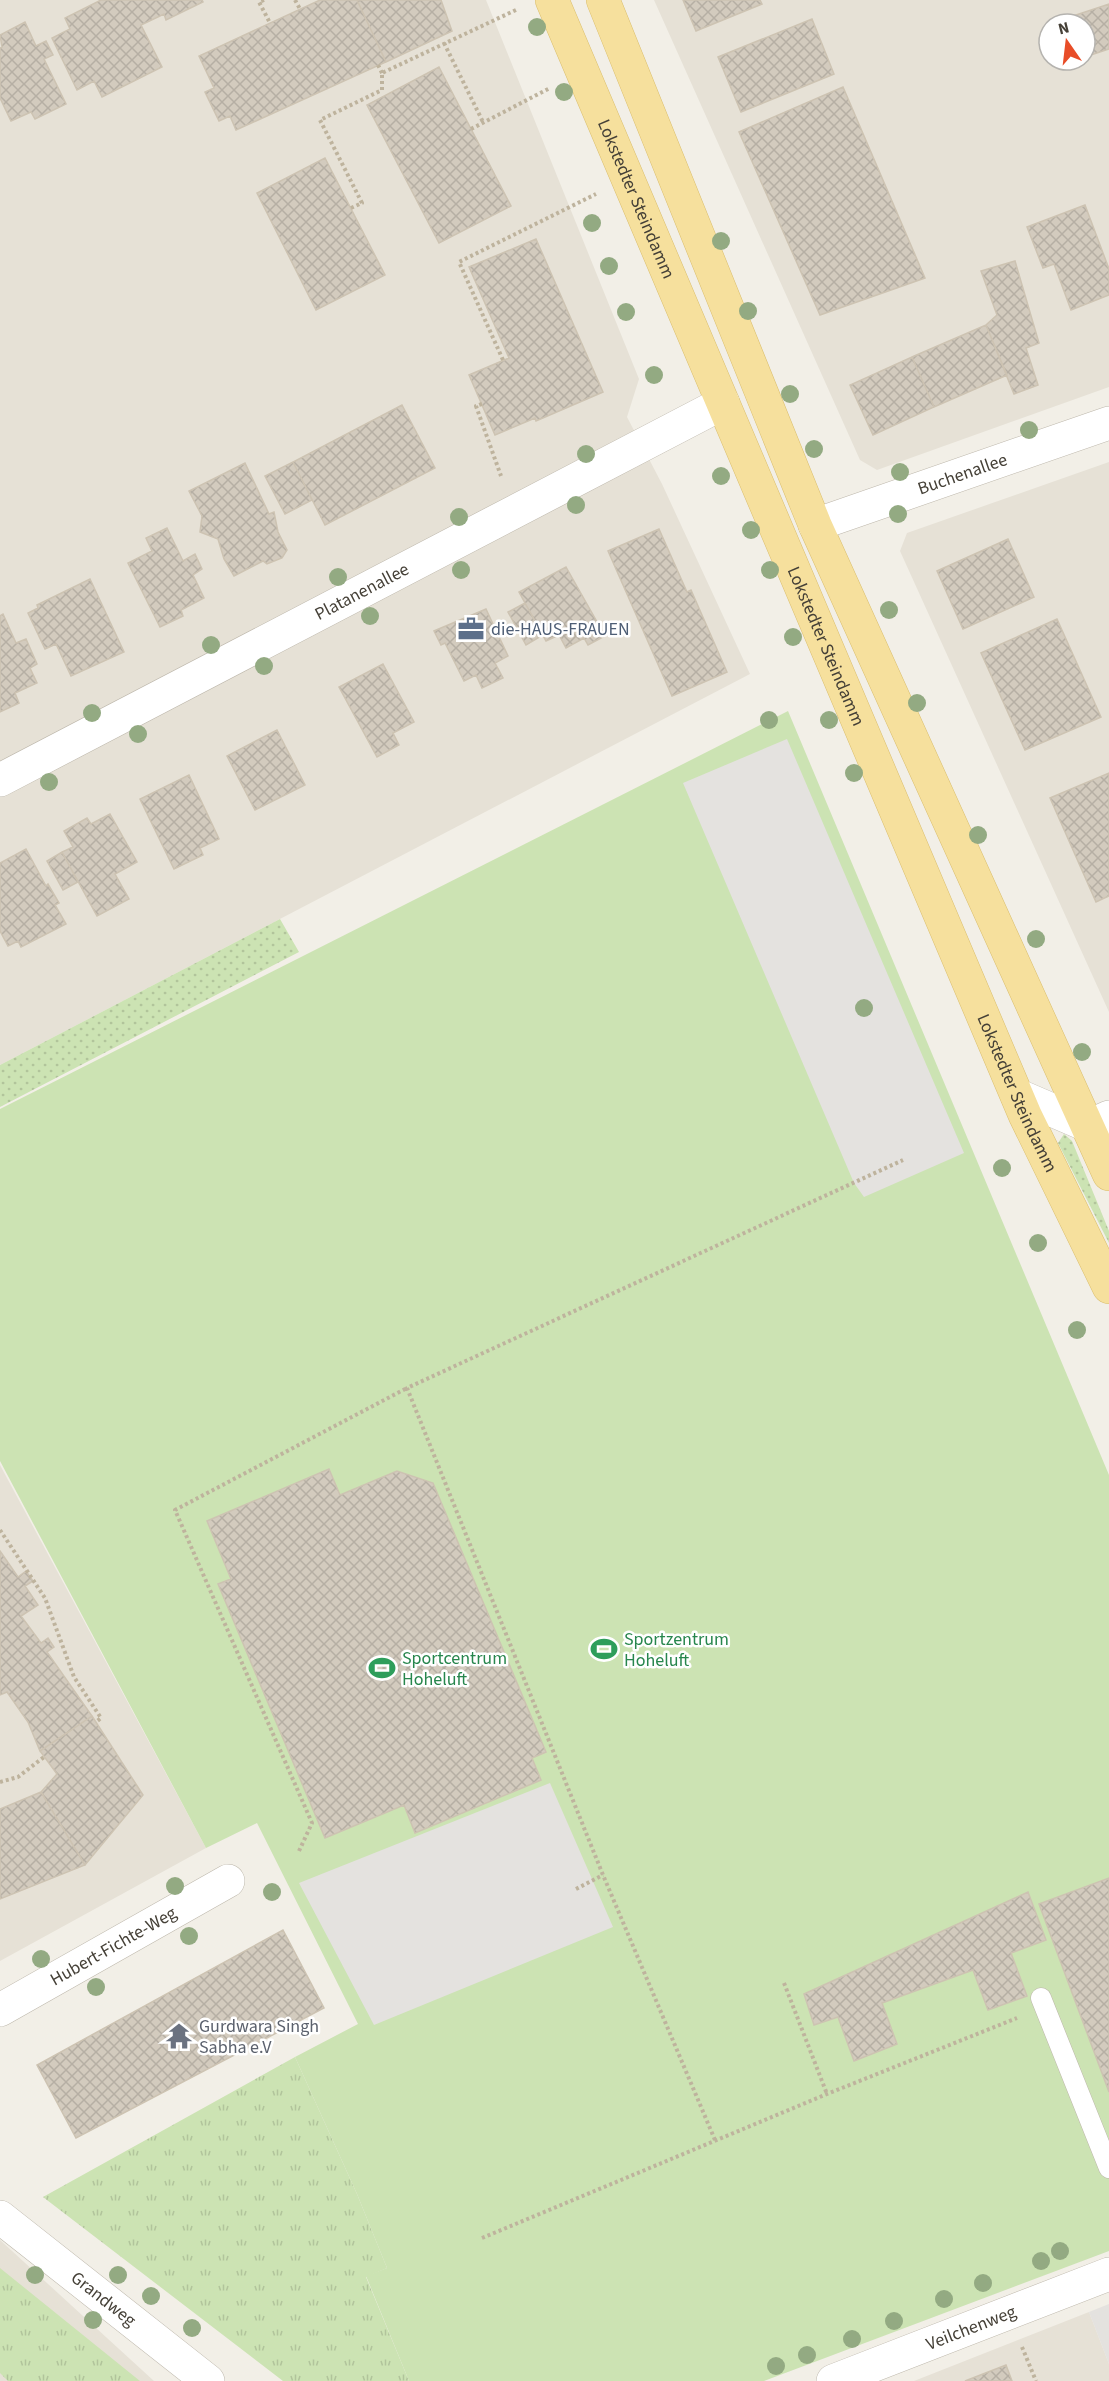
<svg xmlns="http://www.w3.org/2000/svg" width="1109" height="2381" font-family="'Source Sans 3',sans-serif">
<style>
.residential{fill:#e6e1d6;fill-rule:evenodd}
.grass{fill:url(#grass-dots)}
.park{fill:url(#park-tufts)}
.pitch{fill:#cce3b3}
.parking{fill:#e4e2df}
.building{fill:url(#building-cross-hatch);stroke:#cdc3b2;stroke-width:1.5}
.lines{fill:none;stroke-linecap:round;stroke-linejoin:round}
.service-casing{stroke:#bdb7ab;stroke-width:21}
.minor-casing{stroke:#bdb7ab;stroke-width:34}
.primary-casing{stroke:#dabe6e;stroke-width:34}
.path{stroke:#beb39d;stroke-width:4;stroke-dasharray:3 3;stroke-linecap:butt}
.service{stroke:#fff;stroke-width:20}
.minor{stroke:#fff;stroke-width:33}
.primary{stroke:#f6e09d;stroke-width:33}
.tree{fill:#93aa82}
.labels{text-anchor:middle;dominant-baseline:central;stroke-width:5;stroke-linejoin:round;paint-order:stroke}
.street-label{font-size:18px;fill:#454037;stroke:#fff}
.service-label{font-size:18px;fill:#4e5e75;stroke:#fff;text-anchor:start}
.leisure-label{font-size:18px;fill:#27864d;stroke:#fff;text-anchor:start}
.worship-label{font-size:18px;fill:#5b616d;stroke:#fff;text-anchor:start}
</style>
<defs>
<pattern id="grass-dots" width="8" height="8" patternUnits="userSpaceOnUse" patternTransform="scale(1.5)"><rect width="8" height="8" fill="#cce3b3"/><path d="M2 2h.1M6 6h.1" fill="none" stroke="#b1c49b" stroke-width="1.8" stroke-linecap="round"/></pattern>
<pattern id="park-tufts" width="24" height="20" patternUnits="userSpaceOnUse" patternTransform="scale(1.5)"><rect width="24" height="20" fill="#cce3b3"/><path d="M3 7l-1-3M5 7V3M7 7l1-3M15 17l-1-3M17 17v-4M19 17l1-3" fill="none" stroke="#b1c49b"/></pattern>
<pattern id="building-cross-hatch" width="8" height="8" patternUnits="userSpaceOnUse" patternTransform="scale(1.5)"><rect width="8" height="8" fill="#d3cbbe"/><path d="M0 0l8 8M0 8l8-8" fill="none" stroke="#b6afa4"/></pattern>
</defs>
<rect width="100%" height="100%" fill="#f2efe7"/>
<!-- residential -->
<path class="residential" d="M0,0h486l153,379 -12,38 35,67 88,190 -750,391z
M654,0h455v387l-232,83 -17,-10zM1049,24h36v36h-36z
M1109,462v550l-209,-461 7,-18z
M0,1465l206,383 -206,113z
M0,2240l154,141h-154z
M1089,2312l20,52v17h-195z"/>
<!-- grass -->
<path class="grass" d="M280,919l19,33 -299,155v-42z
M1064,1134l8,7 37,90v12l-51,-100z"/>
<!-- park -->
<path class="park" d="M295,2057l62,137 30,74 -21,9 43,104h-126l-240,-184z
M0,2268l140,113h-132l-8,-8z"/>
<!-- pitch -->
<path class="pitch" d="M788,711l321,764v776l-345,130h-355l-43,-105 21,-8 -30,-74 -62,-137 63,-33 -101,-201 -51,25 -206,-387v-352z"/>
<!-- parking -->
<path class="parking" d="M787,739l177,414 -100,44 -10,-14 -171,-400z
M550,1783l63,144 -239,98 -75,-142z
M1109,2304v60l-20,-52z"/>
<!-- building -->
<path class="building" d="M101,0h101l1,2 -37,18 -2,-6 -23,11 21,42 -60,30 -8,-16 -17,9 -25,-52 18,-9 -5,-11z
M320,0h37l29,62 -150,68 -6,-14 -11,5 -14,-29 9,-4 -15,-32z
M357,0h84l11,31 -66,31z
M683,0h77l2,4 -66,27z
M1109,4v45l-24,8v-33h-29l-1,-2z
M812,19l22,55 -93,38 -23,-55z
M25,22l11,24 10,-5 7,14 -9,4 22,45 -31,15 -4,-7 -20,9 -11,-23v-50l2,-1 -2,-12z
M439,67l72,139 -72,37 -72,-138z
M843,87l82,191 -105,37 -81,-183z
M325,158l60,117 -69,35 -59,-117z
M1085,205l24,64v26l-38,15 -17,-46 -11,4 -16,-41z
M536,239l67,153 -67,29 -1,-3 -40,17 -26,-60 40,-17 -40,-91z
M1015,261l24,82 -13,5 12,37 -24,9 -28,-69 11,-10 -16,-44z
M986,325l21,50 -73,32 -22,-50z
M912,357l22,50 -61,28 -23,-50z
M402,405l33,63 -110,57 -32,-63z
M293,462l19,38 -27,14 -20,-38z
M245,463l24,51 5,-2 4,20 9,18 -5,8 -15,6 -4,-3 -29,15 -10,-17 -6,-20 -18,-7 2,-16 -13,-25z
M167,528l16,33 12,-7 7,15 -9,6 11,23 -23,12 2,6 -23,11 -32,-64 24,-12 -6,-13z
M659,529l28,63 4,-2 36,82 -55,24 -64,-145z
M1008,539l26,58 -71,32 -26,-58z
M566,567l39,69 -17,9 -4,-7 -18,10 -7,-13 -13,6 -27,-49z
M90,579l34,73 -53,24 -15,-32 -11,5 -17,-36 10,-5 -1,-3z
M525,603l18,32 -17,10 -18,-33z
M486,609l22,47 -13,7 8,15 -21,10 -6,-13 -12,6 -19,-38 -4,2 -7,-14z
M3,614l13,29 10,-4 11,25 -7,4 7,15 -22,10 4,10 -19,9v-96z
M1057,619l44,98 -76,33 -44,-97z
M383,664l31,58 -21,11 6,12 -22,12 -38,-70z
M277,730l28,55 -50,25 -28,-54z
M1109,773v123l-13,6 -46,-104z
M189,775l30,64 -19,9 3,7 -29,14 -34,-70z
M110,814l27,48 -22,12 14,25 -32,17 -35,-64 11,-5 -9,-16 23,-13 4,6z
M26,849l20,37 2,-2 11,19 -4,2 11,19 -45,23 -3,-6 -10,5 -8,-15v-68z
M62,852l16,30 -15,8 -16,-29z
M329,1469l11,26 57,-24 36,12 113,269 -14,6 9,22 -126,53 -11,-28 -79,33 -107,-254 13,-5 -24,-58z
M0,1551l18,26 8,-6 7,10 -8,5 13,19 -17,11 20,27 7,-5 6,9 -7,5 45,64 -52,35 -12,-29 -21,-30 -7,3z
M92,1716l51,79 -58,70 -44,-73 16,-18 -17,-23z
M41,1792l44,73 -85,34v-90z
M1109,1878v214l-70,-188z
M1028,1892l18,48 -35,13 16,43 -39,14 -15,-40 -91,33 15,41 -43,17 -16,-44 -24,8 -10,-31z
M283,1930l41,78 -248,130 -39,-73z
M1006,2365l6,16h-47z"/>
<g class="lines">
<!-- service casing -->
<g class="service-casing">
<path id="service" d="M1041,1998l68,170"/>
</g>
<!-- minor casing -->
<g class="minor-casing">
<g id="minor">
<path id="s1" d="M815,525l294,-102"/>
<path id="s2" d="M0,780l723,-377"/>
<path d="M1017,1095l72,31 20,-9"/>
<path id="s3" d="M0,2010l228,-129"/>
<path id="s4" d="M0,2217l208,164"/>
<path id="s5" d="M833,2381l276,-107"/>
</g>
</g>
<!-- primary casing -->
<g class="primary-casing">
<g id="primary">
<path id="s6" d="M552,0l473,1115 84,172"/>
<path d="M603,0l212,525 294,649"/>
</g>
</g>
<!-- path -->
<path class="path" d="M264,0l-5,2 11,21
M295,0l5,9
M444,43l39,79
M378,65l4,8
M471,129l79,-41
M351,208l11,-5 -42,-83 62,-30v-17l136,-64
M503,360l-44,-98 137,-68
M482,404l-6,2 25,70
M0,1530l45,68 29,79 27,41 -5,4
M0,1782l18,-5 26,-20
M299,1851l13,-28 -137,-313 232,-122
M576,1889l27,-14
M784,1983l43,111
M715,2140l-112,-265 -196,-487 496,-228
M482,2238l345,-144 190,-76
M1022,2347l14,34"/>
<!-- service -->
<use href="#service" class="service"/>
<!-- minor -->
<use href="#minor" class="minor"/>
<!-- primary -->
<use href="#primary" class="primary"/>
</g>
<!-- trees -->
<g class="tree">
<circle cx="537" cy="27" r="9"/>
<circle cx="564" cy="92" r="9"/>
<circle cx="592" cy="223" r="9"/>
<circle cx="721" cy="241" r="9"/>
<circle cx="609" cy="266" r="9"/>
<circle cx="748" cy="311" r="9"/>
<circle cx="626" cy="312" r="9"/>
<circle cx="654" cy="375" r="9"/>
<circle cx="790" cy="394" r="9"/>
<circle cx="1029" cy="430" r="9"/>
<circle cx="814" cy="449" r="9"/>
<circle cx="586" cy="454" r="9"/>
<circle cx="900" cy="472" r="9"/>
<circle cx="721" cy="476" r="9"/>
<circle cx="576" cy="505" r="9"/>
<circle cx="898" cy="514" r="9"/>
<circle cx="459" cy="517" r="9"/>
<circle cx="751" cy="530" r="9"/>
<circle cx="461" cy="570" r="9"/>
<circle cx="770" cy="570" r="9"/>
<circle cx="338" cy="577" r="9"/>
<circle cx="889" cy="610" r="9"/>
<circle cx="370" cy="616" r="9"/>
<circle cx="793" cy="637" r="9"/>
<circle cx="211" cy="645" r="9"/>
<circle cx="264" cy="666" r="9"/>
<circle cx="917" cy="703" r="9"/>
<circle cx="92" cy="713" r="9"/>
<circle cx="769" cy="720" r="9"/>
<circle cx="829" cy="720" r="9"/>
<circle cx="138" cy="734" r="9"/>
<circle cx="854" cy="773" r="9"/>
<circle cx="49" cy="782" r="9"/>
<circle cx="978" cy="835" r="9"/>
<circle cx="1036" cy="939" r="9"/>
<circle cx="864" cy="1008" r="9"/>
<circle cx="1082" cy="1052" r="9"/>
<circle cx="1002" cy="1168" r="9"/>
<circle cx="1038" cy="1243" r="9"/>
<circle cx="1077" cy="1330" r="9"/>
<circle cx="175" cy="1886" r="9"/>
<circle cx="272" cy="1892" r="9"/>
<circle cx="189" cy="1936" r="9"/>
<circle cx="41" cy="1959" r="9"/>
<circle cx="96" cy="1987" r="9"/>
<circle cx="1060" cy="2251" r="9"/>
<circle cx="1041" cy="2261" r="9"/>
<circle cx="35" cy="2275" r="9"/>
<circle cx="118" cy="2275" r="9"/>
<circle cx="983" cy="2283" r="9"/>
<circle cx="151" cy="2296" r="9"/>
<circle cx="944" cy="2299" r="9"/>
<circle cx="93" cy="2320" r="9"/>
<circle cx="894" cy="2321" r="9"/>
<circle cx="192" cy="2328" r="9"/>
<circle cx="852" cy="2339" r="9"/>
<circle cx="807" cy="2355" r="9"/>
<circle cx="776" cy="2366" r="9"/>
</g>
<!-- icons -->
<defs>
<g id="office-bare" transform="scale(2.07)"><path d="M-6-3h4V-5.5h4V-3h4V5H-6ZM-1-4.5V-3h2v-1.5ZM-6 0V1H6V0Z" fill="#5c6f8a" stroke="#fff" stroke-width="2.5" paint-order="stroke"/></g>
<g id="stadium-bare" transform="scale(2.07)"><path d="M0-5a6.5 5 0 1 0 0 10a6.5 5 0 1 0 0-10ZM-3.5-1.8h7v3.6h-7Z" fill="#2e9e5b" stroke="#fff" stroke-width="2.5" paint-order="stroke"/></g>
<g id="temple-bare" transform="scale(2.07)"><path d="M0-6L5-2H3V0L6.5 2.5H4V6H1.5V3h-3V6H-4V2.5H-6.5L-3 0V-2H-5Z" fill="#6b7280" stroke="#fff" stroke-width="2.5" paint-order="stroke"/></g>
</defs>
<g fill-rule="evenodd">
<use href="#office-bare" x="471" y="629"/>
<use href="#stadium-bare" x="604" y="1649"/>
<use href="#stadium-bare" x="382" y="1668"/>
<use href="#temple-bare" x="179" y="2036"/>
</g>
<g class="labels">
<!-- street labels -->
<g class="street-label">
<text stroke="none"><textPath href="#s6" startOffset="216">Lokstedter Steindamm</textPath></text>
<text stroke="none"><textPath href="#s1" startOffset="156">Buchenallee</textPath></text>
<text stroke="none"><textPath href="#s2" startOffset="408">Platanenallee</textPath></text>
<text stroke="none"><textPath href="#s6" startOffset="702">Lokstedter Steindamm</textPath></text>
<text stroke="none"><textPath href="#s6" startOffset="1188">Lokstedter Steindamm</textPath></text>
<text stroke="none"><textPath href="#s3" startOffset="130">Hubert-Fichte-Weg</textPath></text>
<text stroke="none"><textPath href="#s4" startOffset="132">Grandweg</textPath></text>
<text stroke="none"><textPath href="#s5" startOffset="148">Veilchenweg</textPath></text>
</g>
<!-- service labels -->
<g class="service-label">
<text x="491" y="629">die-HAUS-FRAUEN</text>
</g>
<!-- leisure labels -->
<g class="leisure-label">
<text x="624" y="1639">Sportzentrum<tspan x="624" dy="21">Hoheluft</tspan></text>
<text x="402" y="1658">Sportcentrum<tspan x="402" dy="21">Hoheluft</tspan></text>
</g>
<!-- worship labels -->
<g class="worship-label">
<text x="199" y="2026">Gurdwara Singh<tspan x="199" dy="21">Sabha e.V</tspan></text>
</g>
</g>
<!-- north arrow -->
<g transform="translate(1067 42) rotate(346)"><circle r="28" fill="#ffffff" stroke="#b5b3af" stroke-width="1.5"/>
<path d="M0-4.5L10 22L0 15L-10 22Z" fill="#e84d28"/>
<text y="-9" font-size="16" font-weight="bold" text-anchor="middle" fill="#454037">N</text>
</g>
</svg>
